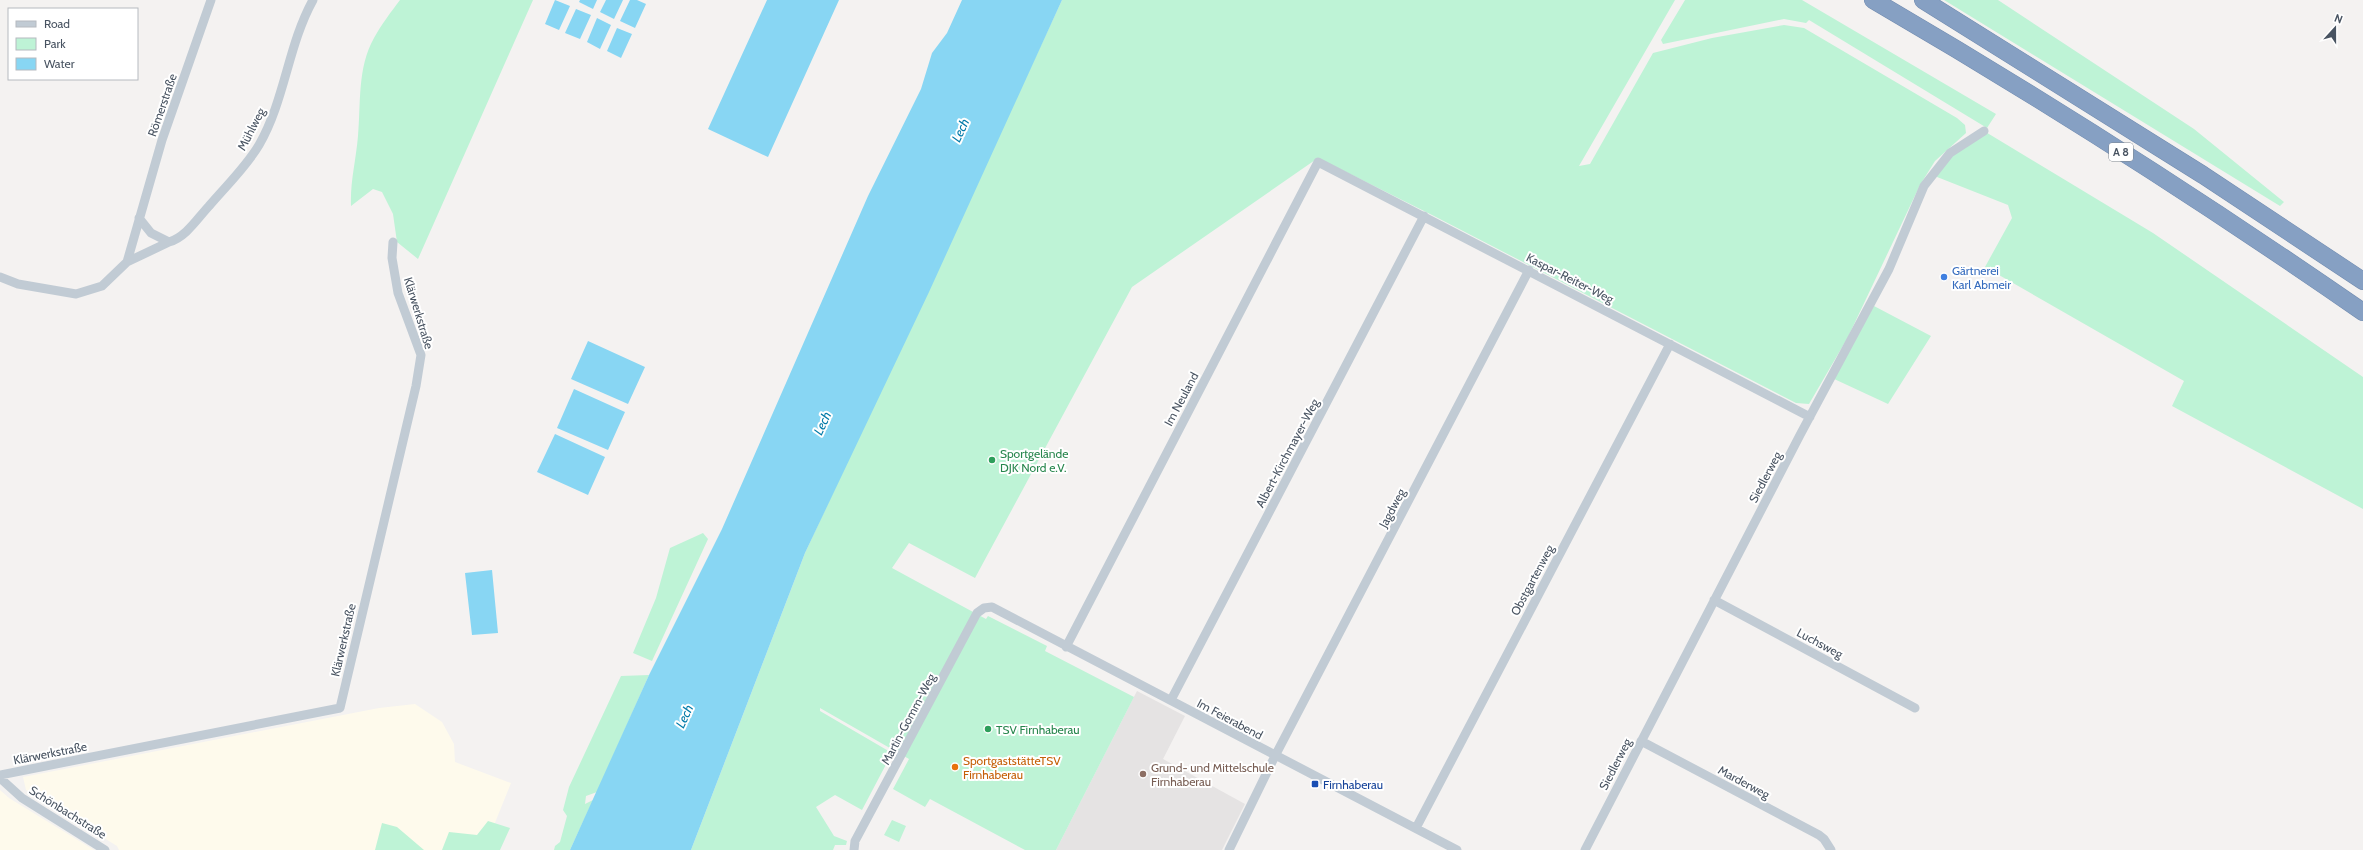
<svg xmlns="http://www.w3.org/2000/svg" width="2363" height="850" font-family="Cabin,sans-serif">
<style>
.commercial{fill:#fefaec}
.education{fill:#e5e3e3}
.green{fill:#bef3d6}
.water{fill:#88d6f3}
.lines{fill:none;stroke-linecap:round;stroke-linejoin:round}
.motorway-casing{stroke:#718baf;stroke-width:18}
.minor{stroke:#c1cbd4;stroke-width:9}
.motorway{stroke:#86a0c3;stroke-width:17}
.shop-dot{fill:#3f7fe0;stroke:#fff;stroke-width:1.5}
.leisure-dot{fill:#2e9e5b;stroke:#fff;stroke-width:1.5}
.food-dot{fill:#e8710a;stroke:#fff;stroke-width:1.5}
.education-dot{fill:#8d6e63;stroke:#fff;stroke-width:1.5}
.transit-dot{fill:#1a4fb4;stroke:#fff;stroke-width:1.5}
.labels{text-anchor:middle;dominant-baseline:central;stroke-width:4;stroke-linejoin:round;paint-order:stroke}
.shield{fill:#fff;stroke:#7f8790;stroke-width:1}
.shield-label{font-size:11px;font-weight:bold;fill:#485361}
.street-label{font-size:12px;fill:#485361;stroke:#fff}
.shop-label{font-size:12px;fill:#366cbe;stroke:#fff;text-anchor:start}
.leisure-label{font-size:12px;fill:#27864d;stroke:#fff;text-anchor:start}
.food-label{font-size:12px;fill:#c56008;stroke:#fff;text-anchor:start}
.education-label{font-size:12px;fill:#785e54;stroke:#fff;text-anchor:start}
.transit-label{font-size:12px;fill:#164399;stroke:#fff;text-anchor:start}
.water-label{font-size:13px;font-style:italic;fill:#037ba9;stroke:#fff}
</style>
<rect width="100%" height="100%" fill="#f4f2f1"/>
<!-- commercial -->
<path class="commercial" d="M415,704l27,18 12,22 1,18 56,21 -27,67h-365l-2,-4 -91,-56 -3,-13 356,-69z
M0,790l9,8 85,52h-94z"/>
<!-- education -->
<path class="education" d="M1137,691l48,25 -22,43 82,45 -23,46h-166z"/>
<!-- green -->
<path class="green" d="M400,0h133l-115,259 -21,-17 -4,-28 -11,-22 -9,-3 -22,17c-1,-24 5,-46 7,-70 3,-32 -1,-68 16,-98 7,-13 17,-26 26,-38z
M1062,0h613l-96,166 11,-2 63,-111 59,-15 72,-13 20,3 153,90 8,7 1,8 -31,28 -15,24 -72,152 -39,67 -13,-1 -362,-187 -116,-58 -186,129 -157,291 -66,-35 -17,25 94,51 2,-3 59,30 -2,5 89,46 -78,153h-31l-95,-51 -5,8 -32,-18 16,-30 -89,-51v3l72,42 -30,57 -27,-15 -19,12 18,29 13,5 -1,4h-11l-2,5h-142l114,-297z
M1685,0h117l194,114 -9,14 -178,-108 -3,3 -22,-4 -121,25 -2,-4z
M1944,0h54l196,129 90,73 -4,4z
M1984,131l169,102 210,144v132l-191,-103 12,-25 -199,-114 27,-49 -4,-13 -76,-30 18,-22z
M1874,306l57,30 -43,68 -56,-26z
M703,533l5,6 -56,122 -19,-8 23,-55 14,-50z
M649,675l-52,117 -11,4 -1,8 8,-4 -23,50h-16l1,-4 5,-4 7,-26 -4,-6 6,-23 52,-111z
M892,820l14,6 -7,16 -15,-7z
M488,821l22,7 -10,22h-58l7,-18 28,3z
M382,823l15,4 27,23h-49z"/>
<!-- water -->
<path class="water" d="M555,0l15,6 -11,24 -14,-6z
M580,0h17l-4,9 -14,-7z
M606,0h17l-9,19 -14,-7z
M630,0h7l9,4 -11,24 -15,-7z
M767,0h72l-71,157 -60,-28z
M962,0h100l-133,292 -124,261 -114,297h-121l79,-175 73,-146 146,-333 53,-107 11,-36 15,-20z
M576,9l15,6 -11,24 -15,-6z
M597,18l14,7 -11,24 -13,-7z
M617,28l15,6 -11,24 -14,-7z
M588,341l57,26 -17,37 -57,-25z
M574,389l51,23 -17,38 -51,-22z
M555,434l50,23 -17,38 -51,-23z
M492,570l6,63 -26,2 -7,-62z"/>
<g class="lines">
<!-- motorway casing -->
<g class="motorway-casing">
<path id="motorway" d="M1873,0c167,97 331,202 490,312
M1923,0l280,175 160,106"/>
</g>
<!-- minor -->
<path class="minor" d="M169,242c17,-5 28,-23 40,-36 17,-20 37,-39 50,-61 26,-45 29,-100 54,-145
M127,262l42,-20 -18,-9 -12,-15
M0,277l18,7 58,10 26,-8 25,-24 35,-122 49,-140
M1714,600l201,108
M1066,647l252,-485 492,255
M1171,700l253,-484
M1641,741l178,94 5,4 7,11
M0,775l340,-67 76,-322 5,-31 -23,-62 -6,-35 1,-16
M0,778l22,20 83,52
M1416,828l254,-484
M854,850l1,-9 122,-228 7,-5 8,-1 465,243
M1229,850l46,-94 254,-486
M1585,850l215,-415 89,-166 35,-83 26,-33 34,-22"/>
<!-- motorway -->
<use href="#motorway" class="motorway"/>
</g>
<!-- markers -->
<circle class="shop-dot" cx="1944" cy="277" r="4"/>
<g class="leisure-dot">
<circle cx="992" cy="460" r="4"/>
<circle cx="988" cy="729" r="4"/>
</g>
<circle class="food-dot" cx="955" cy="767" r="4"/>
<circle class="education-dot" cx="1143" cy="774" r="4"/>
<rect class="transit-dot" x="1311" y="780" width="8" height="8" rx="2"/>
<g class="labels">
<!-- shield labels -->
<rect class="shield" x="2109" y="143" width="24" height="18" rx="3"/>
<g class="shield-label">
<text x="2121" y="152">A 8</text>
</g>
<!-- street labels -->
<g class="street-label">
<text transform="translate(162 105) rotate(-71)">Römerstraße</text>
<text transform="translate(251 129) rotate(-63)">Mühlweg</text>
<text transform="translate(1570 278) rotate(27)">Kaspar-Reiter-Weg</text>
<text transform="translate(419 313) rotate(73)">Klärwerkstraße</text>
<text transform="translate(1181 399) rotate(-62)">Im Neuland</text>
<text transform="translate(1287 453) rotate(-62)">Albert-Kirchmayer-Weg</text>
<text transform="translate(1765 477) rotate(-62)">Siedlerweg</text>
<text transform="translate(1392 508) rotate(-62)">Jagdweg</text>
<text transform="translate(1532 580) rotate(-62)">Obstgartenweg</text>
<text transform="translate(343 640) rotate(-77)">Klärwerkstraße</text>
<text transform="translate(1820 643) rotate(28)">Luchsweg</text>
<text transform="translate(908 719) rotate(-62)">Martin-Gomm-Weg</text>
<text transform="translate(1230 719) rotate(28)">Im Feierabend</text>
<text transform="translate(50 753) rotate(-11)">Klärwerkstraße</text>
<text transform="translate(1615 764) rotate(-63)">Siedlerweg</text>
<text transform="translate(1744 782) rotate(28)">Marderweg</text>
<text transform="translate(68 812) rotate(32)">Schönbachstraße</text>
</g>
<!-- shop labels -->
<g class="shop-label">
<text x="1952" y="270">Gärtnerei<tspan x="1952" dy="14">Karl Abmeir</tspan></text>
</g>
<!-- leisure labels -->
<g class="leisure-label">
<text x="1000" y="453">Sportgelände<tspan x="1000" dy="14">DJK Nord e.V.</tspan></text>
<text x="996" y="729">TSV Firnhaberau</text>
</g>
<!-- food labels -->
<g class="food-label">
<text x="963" y="760">SportgaststätteTSV<tspan x="963" dy="14">Firnhaberau</tspan></text>
</g>
<!-- education labels -->
<g class="education-label">
<text x="1151" y="767">Grund- und Mittelschule<tspan x="1151" dy="14">Firnhaberau</tspan></text>
</g>
<!-- transit labels -->
<g class="transit-label">
<text x="1323" y="784">Firnhaberau</text>
</g>
<!-- water labels -->
<g class="water-label">
<text transform="translate(960 130) rotate(-65)">Lech</text>
<text transform="translate(822 423) rotate(-65)">Lech</text>
<text transform="translate(684 716) rotate(-65)">Lech</text>
</g>
</g>
<!-- legend -->
<rect x="8" y="8" width="130" height="72" fill="#ffffff" stroke="#b6bac0"/>
<rect x="16" y="21" width="20" height="6" fill="#c1cbd4" stroke="#b6bac0"/>
<text x="44" y="28" font-size="12" fill="#485361">Road</text>
<rect x="16" y="38" width="20" height="12" fill="#bef3d6" stroke="#b6bac0"/>
<text x="44" y="48" font-size="12" fill="#485361">Park</text>
<rect x="16" y="58" width="20" height="12" fill="#88d6f3" stroke="#b6bac0"/>
<text x="44" y="68" font-size="12" fill="#485361">Water</text>
<!-- north arrow -->
<g transform="translate(2335 28) rotate(21)" stroke="#ffffff" stroke-width="3" paint-order="stroke">
<path d="M0-3L7 15L0 10L-7 15Z" fill="#485361"/>
<text y="-6" font-size="11" font-weight="bold" text-anchor="middle" fill="#485361">N</text>
</g>
</svg>
